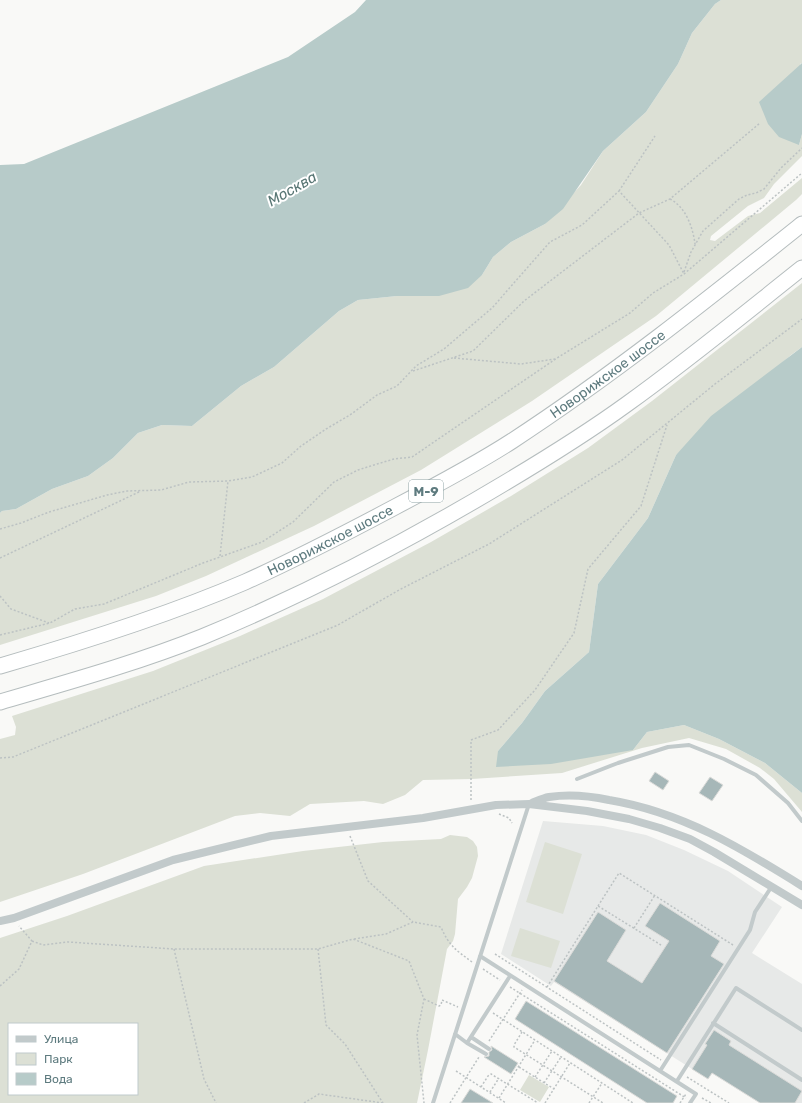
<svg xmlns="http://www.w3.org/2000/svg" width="802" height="1103" font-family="Rubik,sans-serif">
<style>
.built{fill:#e7e9e8}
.green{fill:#dce0d5;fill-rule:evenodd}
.water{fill:#b7cbc9}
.building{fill:#a6b7b8;stroke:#dbdbd9}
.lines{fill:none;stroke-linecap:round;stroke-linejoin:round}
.motorway-casing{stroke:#b5bdbe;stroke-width:17}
.path{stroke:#bcc2c3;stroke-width:1.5;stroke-dasharray:2 2;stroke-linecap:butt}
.service{stroke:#c2cacb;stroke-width:4}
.minor{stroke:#c2cacb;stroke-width:8}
.motorway{stroke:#fff;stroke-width:15}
.labels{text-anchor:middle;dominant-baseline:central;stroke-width:4;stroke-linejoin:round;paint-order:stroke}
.shield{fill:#fff;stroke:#8ea3a5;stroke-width:1}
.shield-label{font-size:13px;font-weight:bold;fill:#5e7b7f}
.street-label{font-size:14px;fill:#5e7b7f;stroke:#fff}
.water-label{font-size:15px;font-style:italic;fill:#587674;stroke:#fff}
</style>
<rect width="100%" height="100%" fill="#f9f9f7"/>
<!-- built -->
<path class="built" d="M543,821l60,5 43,9 38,15 44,21 54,36 -30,46 50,31v119h-42l-48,-30 -4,6 -154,-97 -3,4 -50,-32z"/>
<!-- green -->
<path class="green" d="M721,0h81v63l-2,1 -1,81 3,-11v22l-28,28 -10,14 -16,8 -37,30 -1,4 5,1 33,-25 12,-3 42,-35v16l-6,6 -140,116 -124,85 -111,69 -107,56 -108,50 -50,20 -156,49v-132l2,-2 14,-2 36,-20 36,-13 25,-18 25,-25 24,-8 30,1 49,-40 33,-19 65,-56 19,-11 39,-4 85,-21 11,-18 18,-15 34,-18 36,-39 22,-34 43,-39 32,-48 14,-31 23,-29z
M802,283v64l-11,8 -115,100 -28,63 -50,66 -9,68 -44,39 -23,32 -24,28 135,-1 14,-18 37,-7 35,14 46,24 37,30v19l-28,-33 -14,-11 -34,-19 -37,-11 -47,10 -80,25 -90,6 -49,1 -18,15 -22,9 -19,-3 -54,3 -20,12 -30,-3 -25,3 -152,58 -83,28v-163l15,-4 1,-8 -4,-11 141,-45 87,-35 83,-37 108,-57 80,-46 77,-48 64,-47z
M450,835l17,2 6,4 4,6 1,9 -6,22 -5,9 -9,12 -3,35 -2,7 -6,8 -19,101 -11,53h-417v-165l67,-22 137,-50 99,-15 80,-9 58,-3zM9,1024h128v70h-128z
M545,842l37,12 -19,60 -37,-12z
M520,928l40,13 -9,27 -40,-12z
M529,1075l20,12 -9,15 -20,-12z"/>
<!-- water -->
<path class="water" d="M366,0h355l-6,4 -23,29 -14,31 -32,48 -43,39 -40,58 -18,15 -34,18 -18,15 -11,18 -14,13 -29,8h-42l-39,4 -19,11 -65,56 -33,19 -49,40 -30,-1 -24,8 -25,25 -25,18 -36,13 -36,20 -14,2 -2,2v-348l24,-1 264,-107 67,-45z
M802,63v71l-3,11 -20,-8 -11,-13 -9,-22z
M802,347v446l-37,-30 -46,-24 -35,-14 -37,7 -14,18 -82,14 -55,3 2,-16 24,-28 23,-32 44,-39 9,-68 50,-66 28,-63 35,-39z"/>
<!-- building -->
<path class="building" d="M655,772l14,9 -6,9 -14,-9z
M710,777l13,8 -11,16 -13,-8z
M660,903l60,38 -9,15 13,8 -57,89 -113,-72 44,-69 28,18 -19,31 35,22 27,-42 -24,-15z
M526,1001l151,95 -4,7h-26l-132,-84z
M714,1030l17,11 -2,4 73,46 -7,12h-35l-48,-30 -4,6 -16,-10 15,-24 -2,-1z
M491,1046l27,17 -7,11 -27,-17 5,-1v-4l3,-2z
M470,1089l23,14h-32z"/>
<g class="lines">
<!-- motorway casing -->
<g class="motorway-casing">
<g id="motorway">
<path id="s1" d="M0,666c83,-24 166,-50 245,-84 51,-23 101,-49 150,-75 40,-21 80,-42 117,-66 101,-66 196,-142 290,-217"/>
<path d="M0,702c68,-20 137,-39 202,-65 104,-43 204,-95 301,-153 42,-25 84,-51 124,-80 60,-43 117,-90 175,-136"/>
</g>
</g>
<!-- path -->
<path class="path" d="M619,191l36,-55
M670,199c16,8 23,29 25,45
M684,272l7,-20 12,-21 36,-32 8,-4 9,-2 8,-4 17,-21 21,-20
M454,358l67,6 34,-5
M413,371l60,-20 51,-50 115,-88 31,-14 90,-76
M0,529l21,-6 28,-11 58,-17 20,-4 34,-1 28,-8 39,-1 24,-4 30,-14 19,-17 25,-17 24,-14 27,-20 20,-9 19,-20 28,-17 48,-41 58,-66 32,-17 37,-34 50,54 15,29
M220,556l8,-75
M0,558l141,-67
M0,596l11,13 38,14
M0,635l50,-12 25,-14 29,-5 99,-41 59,-21 31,-20 41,-40 24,-12 19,-6 17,-5 18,-2 145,-99 73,-45 23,-20 31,-19 118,-101
M0,758l13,-1 325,-132 61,-35 90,-46 133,-84 93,-76 87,-65
M471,800v-60l27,-10 37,-40 39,-57 14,-64 53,-63 26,-81
M499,814l10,4 3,5
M350,836l18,45 45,41
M598,906l21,-33 114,72
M634,928l21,-33
M354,939l32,-5 27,-12 28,5c8,19 15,23 31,35
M32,941l11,4 25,-3 106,7h144l35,-10 56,22 15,38 -7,36 7,68
M174,949l30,130 12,24
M318,949l8,76 19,19 38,59
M495,954l166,106
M483,969l17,11
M0,986l19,-17 13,-28 -13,-15
M510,987l176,111
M547,987l51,-81 63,39
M424,999l15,7 2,-1 1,-5 16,7
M493,1013l140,90
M522,1032l-8,13v2l89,56
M489,1041l33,-51
M519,1067l35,22
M456,1071l50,32
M535,1077l17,-26
M687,1077l42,26
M544,1083l17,-26
M481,1087l7,-11 3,-2 47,29
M490,1092l9,-14
M499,1098l36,-58
M702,1098l9,5
M304,1103l15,-9 64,9
M450,1103l29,-46
M545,1103l25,-40
M589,1103l13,-20
M680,1103l6,-9"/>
<!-- service -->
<path class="service" d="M577,779l41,-16 50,-16 21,-2 35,14 32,16 32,28 14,18
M480,956l216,138 -6,9
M713,1023l89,57
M455,1034l12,9 43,-67
M471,1037l18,12
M467,1043l19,11
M660,1071l90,-141 5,-18 17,-26
M677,1081l59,-93 66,42
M433,1103l96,-299"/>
<!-- minor -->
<path class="minor" d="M532,803c5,-2 11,-5 17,-6 20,-3 41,-1 60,3 73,12 132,48 193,86
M0,921l14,-3 159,-58 98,-24 152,-18 73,-13 33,-1 58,7 42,8 31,9 30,11 24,13 88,53"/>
<!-- motorway -->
<use href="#motorway" class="motorway"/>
</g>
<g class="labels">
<!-- shield labels -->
<rect class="shield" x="409" y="480" width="34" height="22" rx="3"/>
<g class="shield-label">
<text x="426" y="491">М-9</text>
</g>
<!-- street labels -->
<g class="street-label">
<text stroke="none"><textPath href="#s1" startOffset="678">Новорижское шоссе</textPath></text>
<text stroke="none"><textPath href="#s1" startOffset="354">Новорижское шоссе</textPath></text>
</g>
<!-- water labels -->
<g class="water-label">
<text transform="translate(292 189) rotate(-30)">Москва</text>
</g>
</g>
<!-- legend -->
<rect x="8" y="1023" width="130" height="72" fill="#ffffff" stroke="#bfcacc"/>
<rect x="16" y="1036" width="20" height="6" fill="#c2cacb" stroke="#bfcacc"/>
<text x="44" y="1043" font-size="12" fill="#5e7b7f">Улица</text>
<rect x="16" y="1053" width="20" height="12" fill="#dce0d5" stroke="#bfcacc"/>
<text x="44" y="1063" font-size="12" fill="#5e7b7f">Парк</text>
<rect x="16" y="1073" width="20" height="12" fill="#b7cbc9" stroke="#bfcacc"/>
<text x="44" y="1083" font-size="12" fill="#5e7b7f">Вода</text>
</svg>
